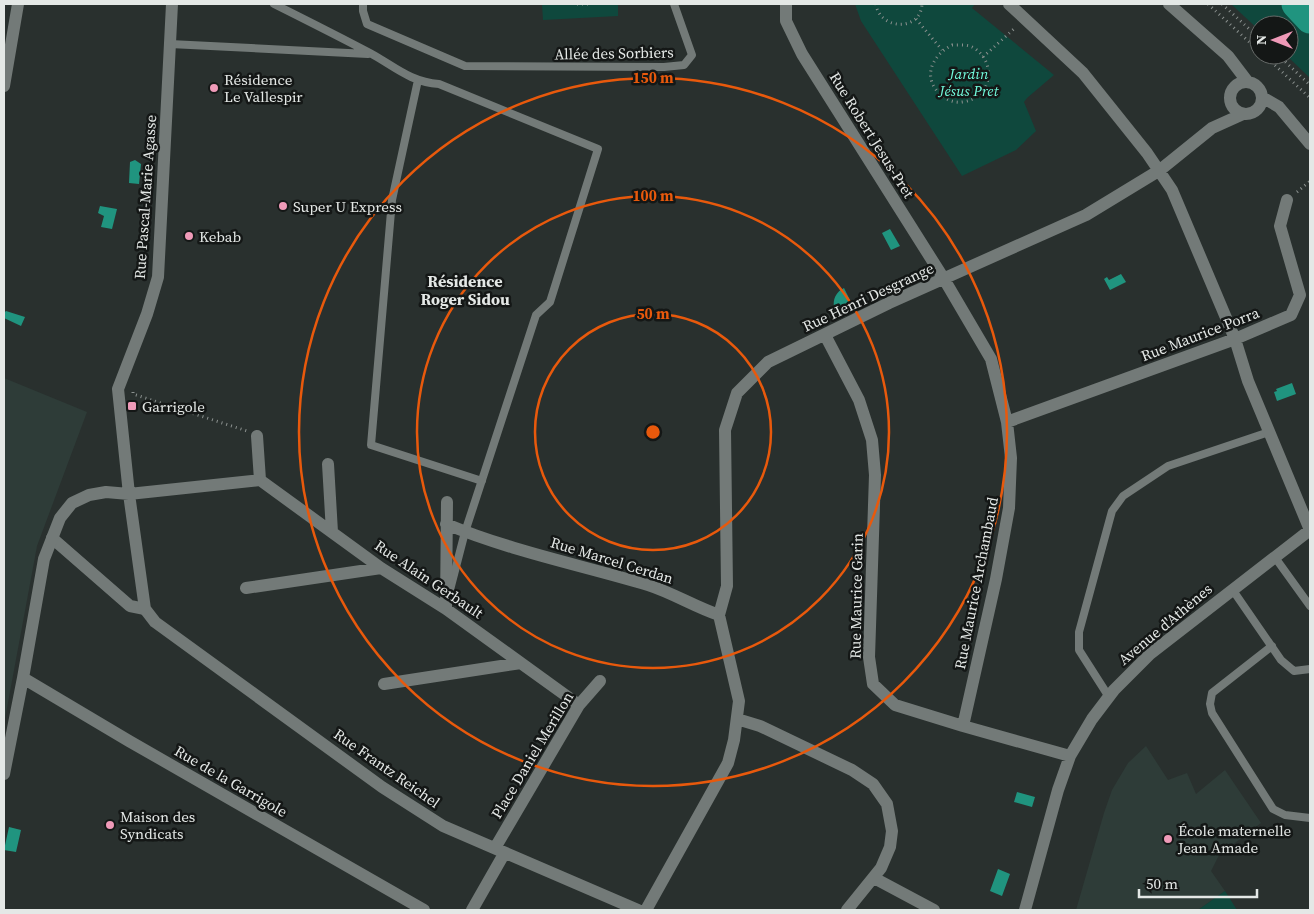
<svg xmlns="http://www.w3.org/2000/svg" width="1314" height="914" font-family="'Source Serif 4',serif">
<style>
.built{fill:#2e3c38}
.green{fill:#0f483d}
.water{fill:#20947f}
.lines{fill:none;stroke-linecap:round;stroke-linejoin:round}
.river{stroke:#20947f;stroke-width:29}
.path{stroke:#8b918f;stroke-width:3;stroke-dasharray:1 4;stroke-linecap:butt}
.service{stroke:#737a78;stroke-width:8}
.pedestrian{stroke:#737a78;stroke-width:12}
.minor{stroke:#737a78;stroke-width:12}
.ring{fill:none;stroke:#e8590c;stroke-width:2.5}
.poi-dot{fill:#ef9ab8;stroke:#141716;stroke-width:2}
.labels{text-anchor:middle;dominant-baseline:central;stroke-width:5;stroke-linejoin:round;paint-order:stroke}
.street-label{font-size:15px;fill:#e4e8e6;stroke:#141716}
.park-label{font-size:15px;font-style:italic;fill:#72fbdd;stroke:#141716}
.poi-label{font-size:15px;fill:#e4e8e6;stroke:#141716;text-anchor:start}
.neighbourhood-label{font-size:16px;font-weight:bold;fill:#e4e8e6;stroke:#141716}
.centre{fill:#e8590c;stroke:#141716;stroke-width:2.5}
.ring-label{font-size:15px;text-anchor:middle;font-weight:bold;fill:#e8590c;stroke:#141716;stroke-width:5;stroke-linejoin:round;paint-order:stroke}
</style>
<rect width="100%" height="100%" fill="#29302e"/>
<!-- built -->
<path class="built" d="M4,378l83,34 -50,134 -33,178z
M1146,746l22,34 19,-7 9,21 29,-24 36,53 -42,32 -8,16 14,20 -27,19h-122l28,-97 8,-23 16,-27z"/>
<!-- green -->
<path class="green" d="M542,4h76v12l-75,4z
M855,4h120l-3,4 82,67 -27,23 -3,4 12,29 -20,19 -54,26 -101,-155z
M1231,4h79v74l-24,-23h3v-30h-30v5z
M1225,891l12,19h-39z"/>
<!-- water -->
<path class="water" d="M135,160l6,4 -2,20 -10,-1 1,-21z
M100,206l17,3 -5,20 -11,-2 3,-11 -6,-3z
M890,229l10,17 -9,4 -9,-17z
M1121,274l5,8 -16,8 -6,-11 3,-2 2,3z
M844,288l6,12 -3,4 1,2 -13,7c-3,-11 -1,-20 9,-25z
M6,311l19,6 -4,9 -17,-8v-5z
M1292,383l4,11 -19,7 -3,-9 3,-1 -1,-2z
M1017,792l18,5 -3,10 -18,-5z
M9,827l12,3 -5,22 -12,-2z
M998,869l12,5 -8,22 -12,-5z"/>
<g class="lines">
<!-- river -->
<path class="river" d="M1296,4l14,15"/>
<!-- path -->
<path class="path" d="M577,4h13
M876,4c3,26 45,28 46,0
M1208,4l51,47
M1222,4l37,34
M916,19l26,31
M952,45c7,0 16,-1 22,3 24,16 17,51 -12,54 -7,1 -15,-2 -21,-7 -19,-17 -10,-39 11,-50z
M1264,55l46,43
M1278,55l32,30
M983,57l33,-30
M1297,192l13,-11
M133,392v2l114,37"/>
<!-- service -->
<path class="service" d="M274,4c32,16 64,32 96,49 24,13 40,29 69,31l159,65 -48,153 -14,13 -71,217 -15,58
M363,4v7l4,13 98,42 199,1 20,-2 8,-10 -18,-51
M170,44l198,10
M418,80l-26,120 -21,245 111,36
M1274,556l36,50
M1232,589l49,71 13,11 16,-2
M1272,646l-60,47 -2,11 2,9 61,96 12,6 25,3
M1109,697l-30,-47v-18l33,-121 11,-15 45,-30 101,-34"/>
<!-- pedestrian -->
<path class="pedestrian" d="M52,538l78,68 15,3"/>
<!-- minor -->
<path class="minor" d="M172,4l-14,273 -11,37 -29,75 11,105 16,115 10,13 227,165 61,39 195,84
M786,4v17l16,33 142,225 47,80 16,63 4,36 -2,50 -13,71 -33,147
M1009,4l74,69 64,80 25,37 63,149 13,42 62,149
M1169,4l59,52 19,25
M1230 98a16 16 0 1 1 32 0a16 16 0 1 1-32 0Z
M4,86l14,-82
M1262,97l17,10 31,37
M825,335l34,65 13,40 3,35 -6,182 4,27 22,21 68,21 107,30
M1007,422l228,-83 56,-24 9,-20 -20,-69 7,-26
M257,436l3,44
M328,464l4,68
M446,524c65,27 135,41 202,61 25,8 47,22 71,30l20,86 -5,39 -6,23 -82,147
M246,588l135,-20
M446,609l1,-107
M719,615l8,-29 -2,-156 12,-37 31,-31 121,-59 197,-88 74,-45 52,-42 31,-14
M23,678l106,63 295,169
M384,684l137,-21
M737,719l23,7 92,44 21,14 14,20 5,27 -2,16 -9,21 -34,42
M4,774l19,-96 21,-119 16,-41 12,-15 17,-8 17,-3 23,2 131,-14 121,88 65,41 133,96
M495,848l84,-143 21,-24
M874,878l60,32
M472,910l32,-56
M1025,910l33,-120 12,-34 22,-37 22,-29 36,-36 160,-124"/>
</g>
<!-- distance rings -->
<g class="ring">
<circle cx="653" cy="432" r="118"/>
<circle cx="653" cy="432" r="236"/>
<circle cx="653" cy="432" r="354"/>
</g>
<!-- markers -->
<g class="poi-dot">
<circle cx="214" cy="88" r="5"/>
<circle cx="283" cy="206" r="5"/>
<circle cx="189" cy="236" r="5"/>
<rect x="127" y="401" width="10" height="10" rx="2.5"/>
<circle cx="110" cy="825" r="5"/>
<circle cx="1168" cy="839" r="5"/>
</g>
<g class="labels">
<!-- street labels -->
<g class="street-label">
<text transform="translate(614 53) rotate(-1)">Allée des Sorbiers</text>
<text transform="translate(872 135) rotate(58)">Rue Robert Jesus-Pret</text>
<text transform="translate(145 197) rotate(-86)">Rue Pascal-Marie Agasse</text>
<text transform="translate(868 297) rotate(-25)">Rue Henri Desgrange</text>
<text transform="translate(1200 334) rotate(-21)">Rue Maurice Porra</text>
<text transform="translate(612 560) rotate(17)">Rue Marcel Cerdan</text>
<text transform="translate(429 579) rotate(34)">Rue Alain Gerbault</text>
<text transform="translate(976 583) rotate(-79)">Rue Maurice Archambaud</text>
<text transform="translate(856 596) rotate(-89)">Rue Maurice Garin</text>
<text transform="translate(1165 624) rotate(-40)">Avenue d'Athènes</text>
<text transform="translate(532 755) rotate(-59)">Place Daniel Merillon</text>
<text transform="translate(387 768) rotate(35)">Rue Frantz Reichel</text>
<text transform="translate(231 781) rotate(30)">Rue de la Garrigole</text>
</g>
<!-- park labels -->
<g class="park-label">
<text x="969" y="73">Jardin<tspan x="969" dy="17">Jésus Pret</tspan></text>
</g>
<!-- poi labels -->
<g class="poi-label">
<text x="224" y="79">Résidence<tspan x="224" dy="17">Le Vallespir</tspan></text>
<text x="293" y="206">Super U Express</text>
<text x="199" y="236">Kebab</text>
<text x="142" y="406">Garrigole</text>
<text x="120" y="816">Maison des<tspan x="120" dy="17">Syndicats</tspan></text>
<text x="1178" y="830">École maternelle<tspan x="1178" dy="17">Jean Amade</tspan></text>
</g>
<!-- neighbourhood labels -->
<g class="neighbourhood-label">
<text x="465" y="281">Résidence<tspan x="465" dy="18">Roger Sidou</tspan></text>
</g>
</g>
<circle cx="653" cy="432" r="8" class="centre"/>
<g class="ring-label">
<text x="653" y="83">150 m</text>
<text x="653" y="201">100 m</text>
<text x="653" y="319">50 m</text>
</g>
<!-- border -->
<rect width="1314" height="914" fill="none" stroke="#e4e8e6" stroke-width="10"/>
<!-- north arrow -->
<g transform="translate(1274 40) rotate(270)"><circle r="24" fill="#141716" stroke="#676b69"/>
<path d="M0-4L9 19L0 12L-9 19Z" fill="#ef9ab8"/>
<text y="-8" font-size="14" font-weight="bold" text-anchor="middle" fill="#e4e8e6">N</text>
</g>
<!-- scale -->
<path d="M1139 889v8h118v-8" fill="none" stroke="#e4e8e6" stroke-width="2.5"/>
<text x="1146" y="889" font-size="15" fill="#e4e8e6" stroke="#141716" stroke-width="4" paint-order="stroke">50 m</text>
</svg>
